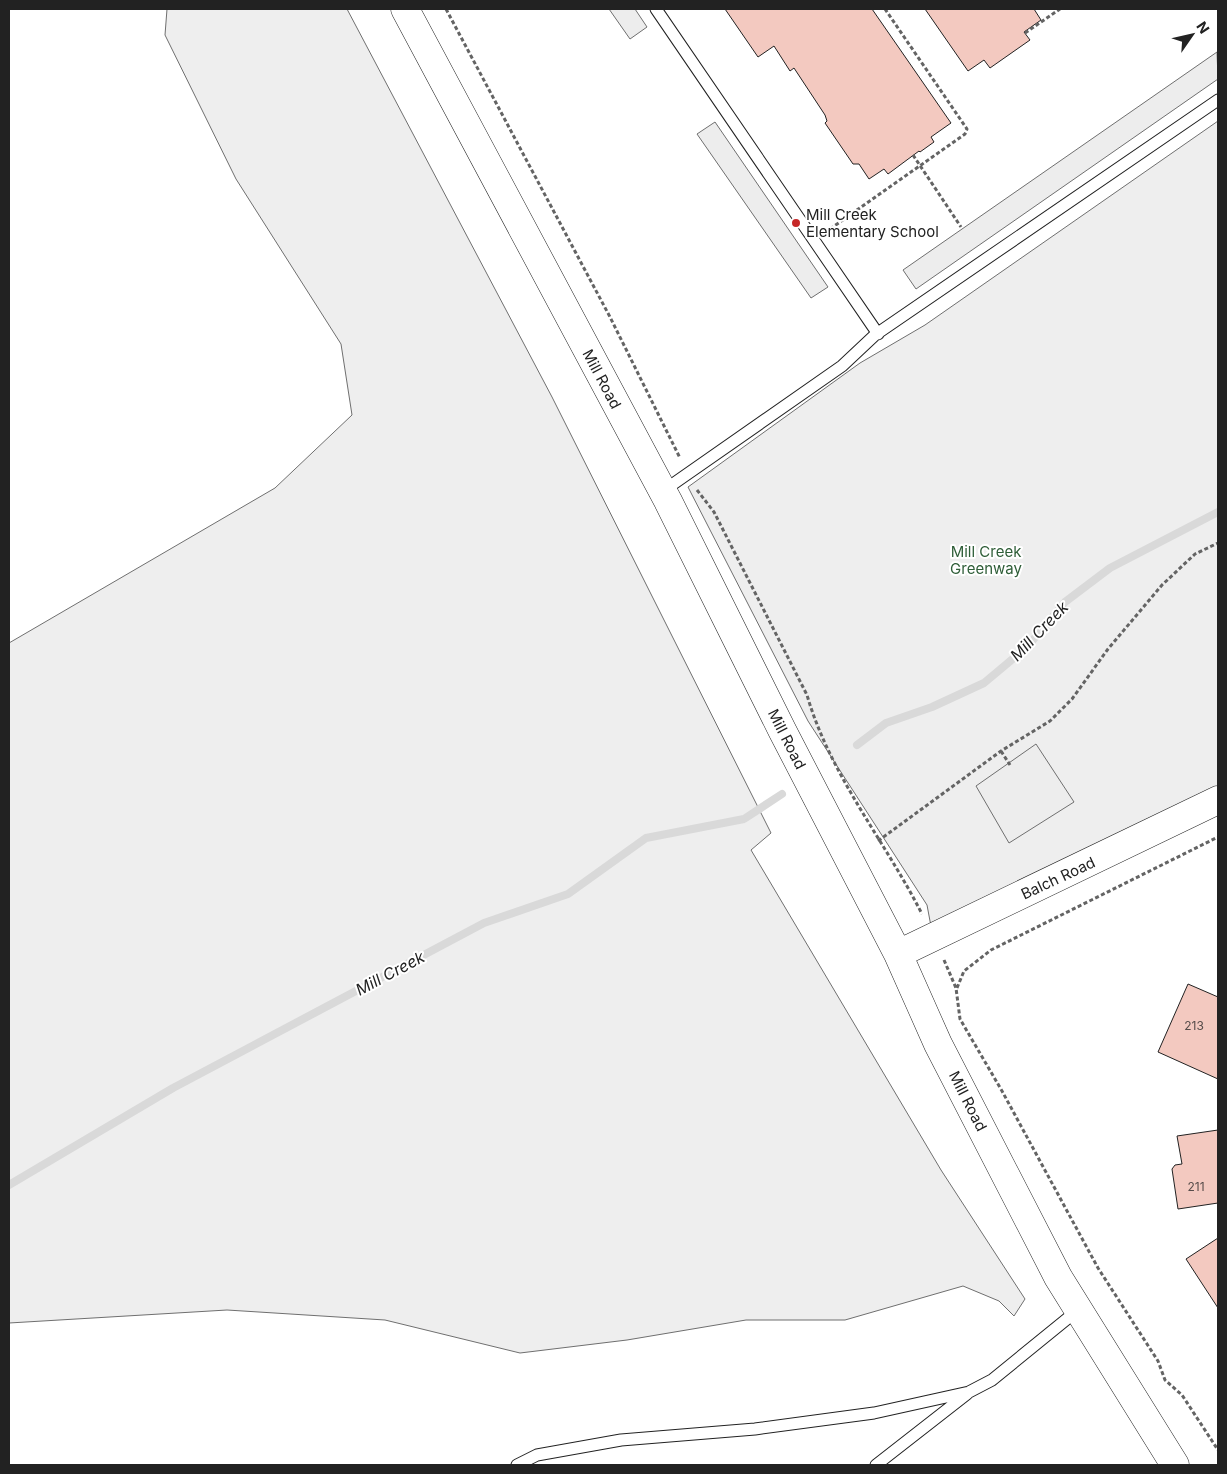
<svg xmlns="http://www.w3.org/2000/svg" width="1227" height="1474" font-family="Inter,sans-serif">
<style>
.green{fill:#eee;stroke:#6f6f6f}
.parking{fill:#ededed;stroke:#6f6f6f}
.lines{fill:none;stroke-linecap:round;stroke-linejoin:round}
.stream{stroke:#d9d9d9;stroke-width:8}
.building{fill:#f3c9c0;stroke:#222}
.service-casing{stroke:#222;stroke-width:13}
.tertiary-casing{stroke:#222;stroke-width:29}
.path{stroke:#646464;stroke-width:3;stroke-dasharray:4 2.5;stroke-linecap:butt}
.service{stroke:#fff;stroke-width:11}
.tertiary{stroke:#fff;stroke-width:28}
.poi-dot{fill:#c62828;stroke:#fff;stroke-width:2}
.labels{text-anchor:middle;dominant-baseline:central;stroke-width:4;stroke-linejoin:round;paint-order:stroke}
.number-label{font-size:12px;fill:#564c4a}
.poi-label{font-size:15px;fill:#222;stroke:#fff;text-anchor:start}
.street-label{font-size:15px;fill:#222;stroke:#fff}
.park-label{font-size:15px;fill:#2f5e38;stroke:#fff}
.water-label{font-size:16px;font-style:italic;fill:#222;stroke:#fff}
</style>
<rect width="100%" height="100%" fill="#fff"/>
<!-- green -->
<path class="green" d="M167,9h180l205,388 219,436 -20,17 190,320 84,129 -11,17 -15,-15 -36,-15 -118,34h-99l-119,20 -107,13 -135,-33 -158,-10 -218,13v-680l266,-155 77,-73 -11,-71 -105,-165 -71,-144z
M1218,121v679l-285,137 -6,-32 -119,-184 -120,-234 172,-124 65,-38z"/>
<!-- parking -->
<path class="parking" d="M609,9h26l12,18 -17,12z
M1217,52l1,27 -302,210 -13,-19z
M715,122l113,165 -17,11 -114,-164z
M1036,744l38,58 -65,41 -33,-57z"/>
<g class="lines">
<!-- stream -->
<path class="stream" d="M857,745l29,-22 46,-16 52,-24 43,-36 38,-45 45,-34 108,-56
M9,1185l164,-97 311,-165 84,-29 78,-56 98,-19 38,-25"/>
</g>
<!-- building -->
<path class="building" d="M725,9h147l79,114 -20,14 3,5 -14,10 -1,-1 -31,23 -4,-5 -15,10 -10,-15h-6l-28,-41 2,-2 -2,-6 -31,-47 -4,3 -16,-25 -16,11z
M925,9h109l7,11 -17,12 6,8 -40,28 -6,-8 -16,11z
M1188,984l30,13v82l-60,-27z
M1218,1130v73l-40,6 -6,-40 3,-4 7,-1 -5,-28z
M1218,1238v70l-32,-49z"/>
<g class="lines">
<!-- service casing -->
<g class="service-casing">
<path id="service" d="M656,9l222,325
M663,491l179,-125 33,-31 343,-235
M517,1465l20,-10 84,-15 134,-11 119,-16 95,-21 23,-12 86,-70
M876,1465l91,-71"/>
</g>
<!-- tertiary casing -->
<g class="tertiary-casing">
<path id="tertiary" d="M405,9l263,492 114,229 116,224 40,90 120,233 117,188
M898,954l320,-154"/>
</g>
<!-- path -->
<path class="path" d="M446,9l164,308 70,141
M1025,33l35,-24
M913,155l48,72
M830,229l135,-95 2,-5 -82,-120
M697,490l17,22 93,183c23,80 78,146 115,219
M1001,751l9,14
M878,841l123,-90 49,-30 22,-22 36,-50 54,-64 33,-31 23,-11
M944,960l12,28 4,31 42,72 96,177 60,93 7,19 17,15 36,55
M957,988l7,-17 27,-21 227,-113"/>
<!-- service -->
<use href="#service" class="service"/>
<!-- tertiary -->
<use href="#tertiary" class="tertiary"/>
</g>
<!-- markers -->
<circle class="poi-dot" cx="796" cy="223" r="5"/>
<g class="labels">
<!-- number labels -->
<g class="number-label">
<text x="1194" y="1025">213</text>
<text x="1196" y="1186">211</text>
</g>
<!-- poi labels -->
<g class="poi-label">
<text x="806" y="214">Mill Creek<tspan x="806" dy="17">Elementary School</tspan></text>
</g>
<!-- street labels -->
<g class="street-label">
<text transform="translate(602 379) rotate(62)">Mill Road</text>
<text transform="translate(787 739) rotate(63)">Mill Road</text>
<text transform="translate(1058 878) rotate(-25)">Balch Road</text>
<text transform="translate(968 1101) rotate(63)">Mill Road</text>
</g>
<!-- park labels -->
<g class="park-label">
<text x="986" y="551">Mill Creek<tspan x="986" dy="17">Greenway</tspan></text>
</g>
<!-- water labels -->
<g class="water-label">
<text transform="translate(1039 631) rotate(-46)">Mill Creek</text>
<text transform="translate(390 973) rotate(-28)">Mill Creek</text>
</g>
</g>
<!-- border -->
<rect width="1227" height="1474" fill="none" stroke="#222222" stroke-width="20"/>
<!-- north arrow -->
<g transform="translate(1192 35) rotate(56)" stroke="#ffffff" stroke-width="4" paint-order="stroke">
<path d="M0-4L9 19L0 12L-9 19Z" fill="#222222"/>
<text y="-8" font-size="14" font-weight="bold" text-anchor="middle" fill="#222222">N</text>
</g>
</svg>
